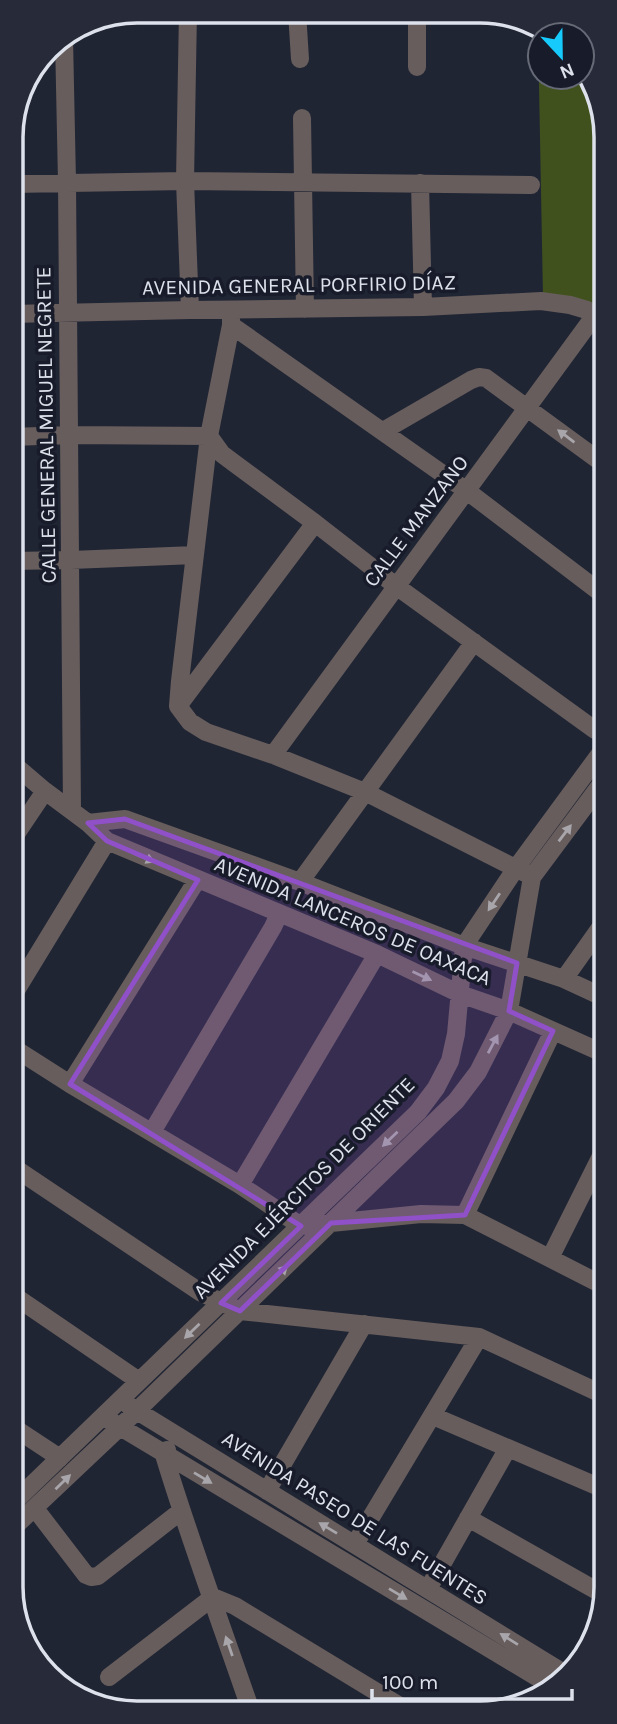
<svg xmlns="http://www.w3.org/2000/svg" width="617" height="1724" font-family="Karla,sans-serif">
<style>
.green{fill:#41511e}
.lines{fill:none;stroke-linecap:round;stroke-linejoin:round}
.minor{stroke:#675d5c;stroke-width:18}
.oneway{fill:#a8a6ab}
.marked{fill:#8f50c8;fill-opacity:0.2;stroke:#8f50c8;stroke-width:5;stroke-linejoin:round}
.labels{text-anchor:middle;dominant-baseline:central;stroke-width:7;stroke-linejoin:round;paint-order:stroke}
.street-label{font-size:21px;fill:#dde1eb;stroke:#171b2a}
.rim{fill:none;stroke:#dde1eb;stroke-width:3.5}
</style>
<rect width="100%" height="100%" fill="#202534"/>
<!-- green -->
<path class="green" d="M538,31l8,4h-6v42h42v-6l22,41v195l-61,-10z"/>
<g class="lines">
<!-- minor -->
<path class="minor" d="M188,11l-3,170 5,129
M297,12l3,47
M64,38l3,144 5,629
M417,67v-55
M302,118l3,191
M420,183l3,124
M11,184l174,-3 346,4
M11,314l179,-4 233,-3 118,-6 29,4 17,5 17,11
M231,325l236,166 138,105
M383,431l88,-51 8,-3 7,1 119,87
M11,437l58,-2 140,1 13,18 12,9 81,60 81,63 199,144
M11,561l60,-1 124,-5
M178,706l2,-25 29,-245 22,-111v-8
M178,706l12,16 16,10 67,23 92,37 160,81
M178,706l137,-183
M273,755l322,-440
M12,763l33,28 43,32 19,18 270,113 83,40 49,17 96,43
M88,823l37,-4 175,63 164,64 100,33 41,19
M12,840l33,-49
M300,882l174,-240
M564,979l41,-58
M12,997l95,-156
M12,1047l58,37 170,101 61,41 120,-12 44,1 141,72
M70,1084l127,-204
M152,1132l121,-205 6,-13
M12,1166l188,126 40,19 239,26 127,59
M240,1185l137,-231
M465,1215l88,-184
M550,1258l56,-112
M13,1295l126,86
M129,1406l438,269
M433,1416l173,74
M112,1422l438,263
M13,1427l47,31
M167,1450l-3,5c26,86 58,171 87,256
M267,1491l97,-167
M13,1503l405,-391 18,-24 14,-27 6,-27 8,-88 52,-78 89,-121
M34,1509l6,6 46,60 5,2 7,-1 83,-65
M468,1518l138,78
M13,1528l107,-101 336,-326 22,-29 31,-61 23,-134 73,-98
M355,1544l124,-207
M428,1589l80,-141
M109,1677l104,-80 22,9 173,105"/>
</g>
<!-- one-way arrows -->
<defs><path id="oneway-solid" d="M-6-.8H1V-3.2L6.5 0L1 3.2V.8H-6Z" transform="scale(1.75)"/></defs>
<g class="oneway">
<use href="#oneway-solid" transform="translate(566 436) rotate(-143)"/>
<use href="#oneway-solid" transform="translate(565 833) rotate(-53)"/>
<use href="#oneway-solid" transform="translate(145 858) rotate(23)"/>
<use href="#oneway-solid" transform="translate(494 902) rotate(124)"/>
<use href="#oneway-solid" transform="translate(422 976) rotate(25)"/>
<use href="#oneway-solid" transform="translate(493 1044) rotate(-62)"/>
<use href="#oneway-solid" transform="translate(390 1139) rotate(136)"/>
<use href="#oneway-solid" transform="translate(280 1273) rotate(-44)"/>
<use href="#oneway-solid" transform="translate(192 1331) rotate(136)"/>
<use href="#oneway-solid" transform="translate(203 1478) rotate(31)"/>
<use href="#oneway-solid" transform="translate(63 1482) rotate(-44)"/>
<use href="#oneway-solid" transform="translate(328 1528) rotate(-149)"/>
<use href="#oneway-solid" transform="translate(398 1594) rotate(31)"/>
<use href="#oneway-solid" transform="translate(509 1639) rotate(-148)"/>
<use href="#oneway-solid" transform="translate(229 1646) rotate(-109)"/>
</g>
<!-- marked area -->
<path class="marked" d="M125,819l392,144 -8,48 44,20 -88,184 -134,8 -91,88 -19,-8 80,-77 -231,-142 128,-204 -91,-39 -19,-18z"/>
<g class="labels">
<!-- street labels -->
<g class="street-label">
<text transform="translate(299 285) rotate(-1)">AVENIDA GENERAL PORFIRIO DÍAZ</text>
<text transform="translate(46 425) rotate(-91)">CALLE GENERAL MIGUEL NEGRETE</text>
<text transform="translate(416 521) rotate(-53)">CALLE MANZANO</text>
<text transform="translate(353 921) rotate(23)">AVENIDA LANCEROS DE OAXACA</text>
<text transform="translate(304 1188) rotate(-45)">AVENIDA EJÉRCITOS DE ORIENTE</text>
<text transform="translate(355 1518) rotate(32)">AVENIDA PASEO DE LAS FUENTES</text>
</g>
</g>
<!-- crop -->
<path d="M0 0H617V1724H0ZM137 23H480A114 114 0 0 1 594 137V1587A114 114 0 0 1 480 1701H137A114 114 0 0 1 23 1587V137A114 114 0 0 1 137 23Z" fill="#272b39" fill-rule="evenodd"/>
<path class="rim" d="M137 23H480A114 114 0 0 1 594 137V1587A114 114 0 0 1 480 1701H137A114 114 0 0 1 23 1587V137A114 114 0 0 1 137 23Z"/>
<!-- north arrow -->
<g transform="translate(561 56) rotate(158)"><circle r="33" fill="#171b2a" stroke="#666a77" stroke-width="2"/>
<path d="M0-5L12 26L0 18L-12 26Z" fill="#16cafb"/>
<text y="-10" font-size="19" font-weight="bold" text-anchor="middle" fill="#dde1eb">N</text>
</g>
<!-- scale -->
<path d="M372 1689v10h200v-10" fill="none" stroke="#dde1eb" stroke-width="3.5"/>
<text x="382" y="1689" font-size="21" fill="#dde1eb" stroke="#171b2a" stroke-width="5" paint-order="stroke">100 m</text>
</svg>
